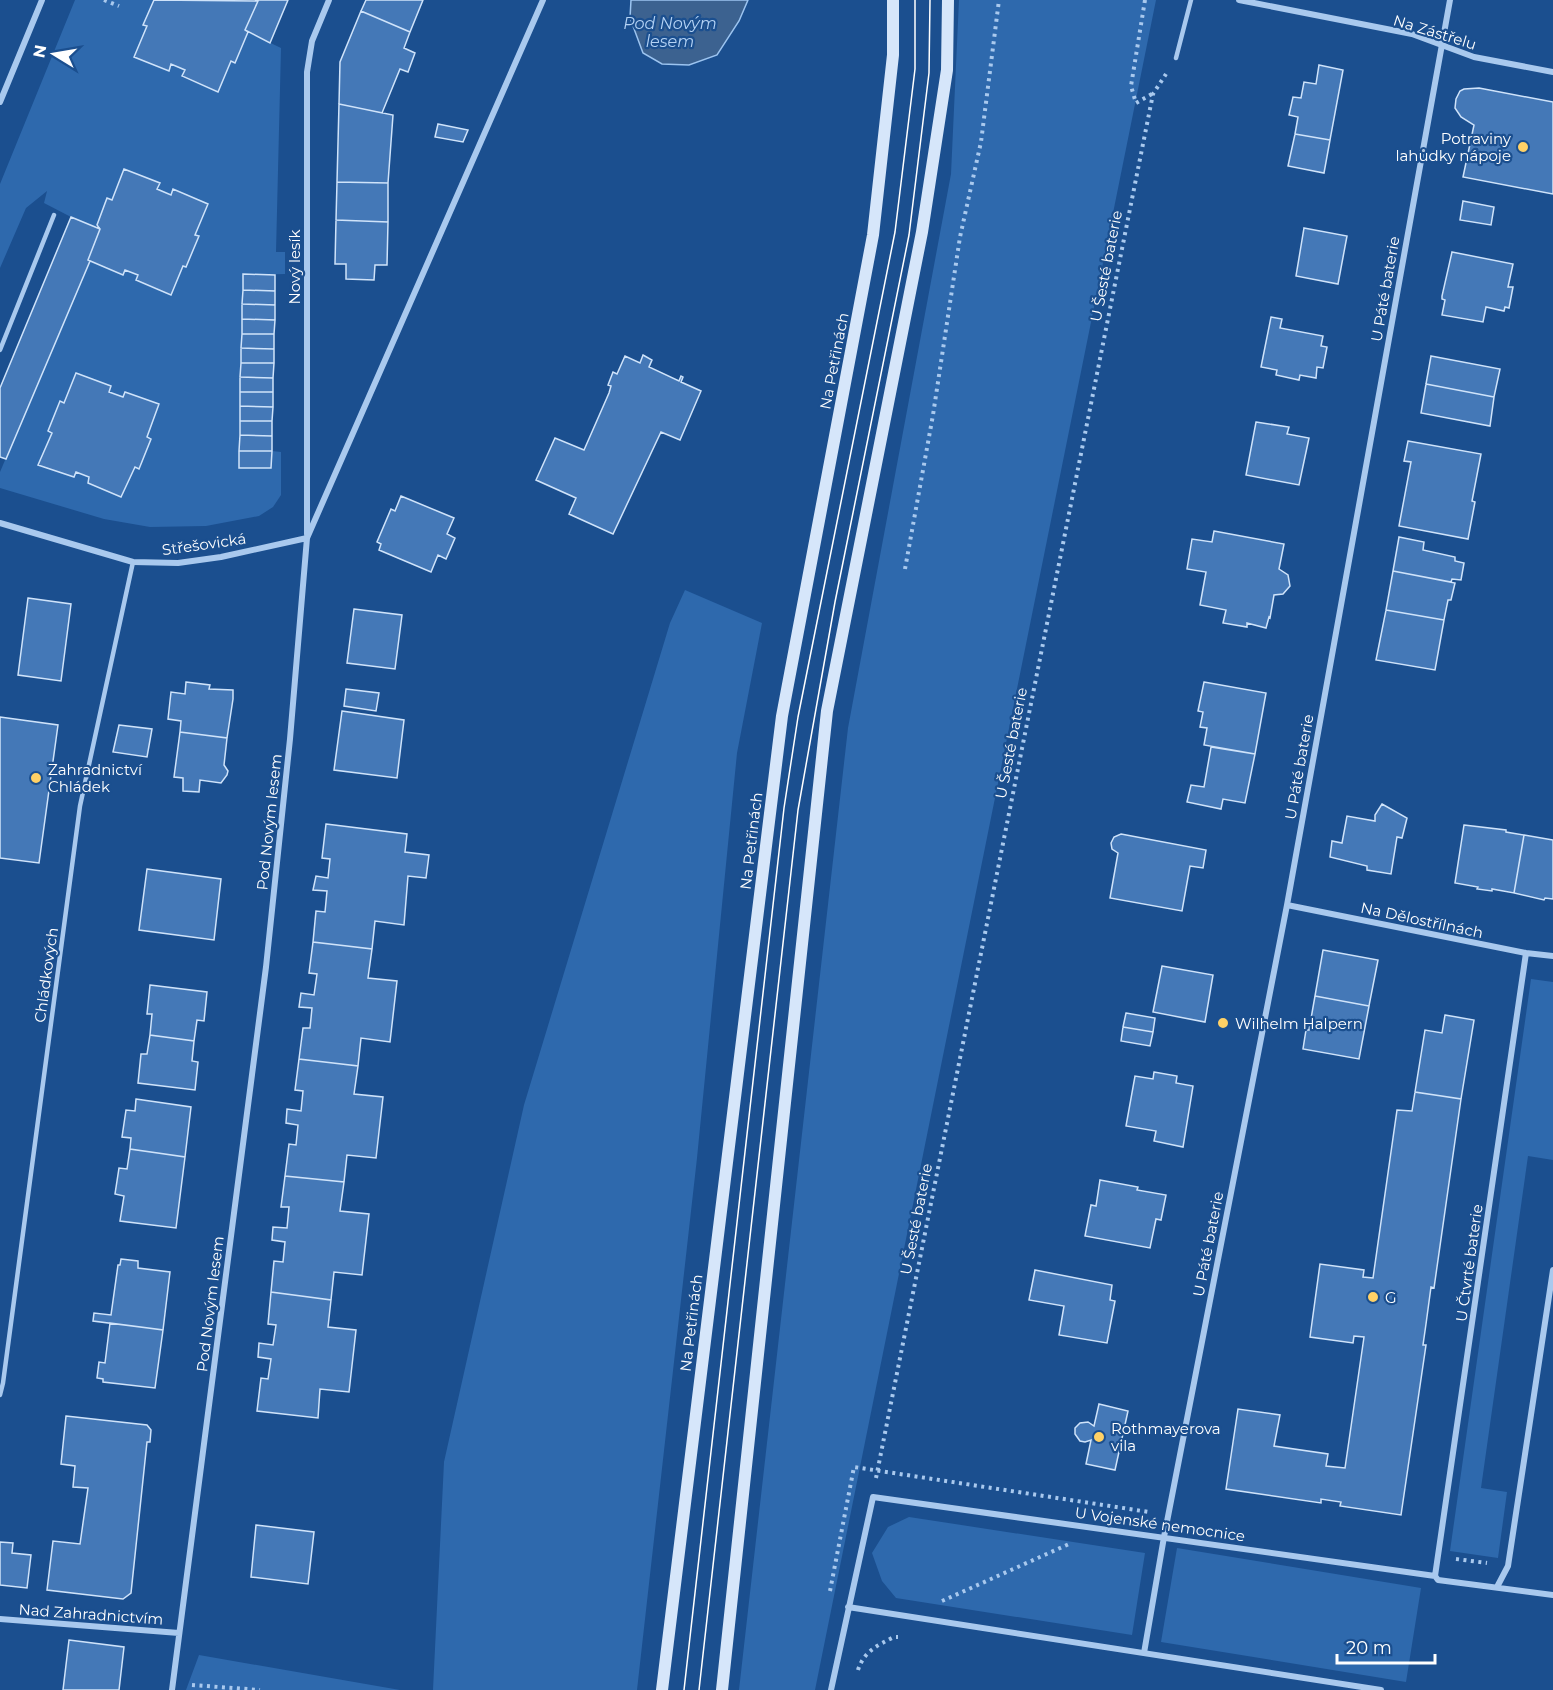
<svg xmlns="http://www.w3.org/2000/svg" width="1553" height="1690" font-family="Montserrat,sans-serif">
<style>
.green{fill:#2e69ad;fill-rule:evenodd}
.water{fill:#3c6290;stroke:#9cc4f0;stroke-width:1.5}
.building{fill:#4478b7;stroke:#cfe3fa;stroke-width:1.5}
.lines{fill:none;stroke-linecap:round;stroke-linejoin:round}
.path{stroke:#a9c9ee;stroke-width:4;stroke-dasharray:3 4.5;stroke-linecap:butt}
.lane{stroke:#a9c9ee;stroke-width:4.5}
.street{stroke:#a9c9ee;stroke-width:6}
.secondary{stroke:#d6e6fa;stroke-width:12}
.tram{stroke:#fff;stroke-width:1.5}
.poi-dot{fill:#ffd166;stroke:#1b4f8f;stroke-width:2}
.labels{text-anchor:middle;dominant-baseline:central;stroke-width:4.5;stroke-linejoin:round;paint-order:stroke}
.street-label{font-size:15px;fill:#fff;stroke:#1b4f8f}
.poi-label{font-size:15px;fill:#fff;stroke:#1b4f8f;text-anchor:start}
.water-label{font-size:16px;font-style:italic;fill:#b5d3f5;stroke:#1b4f8f}
</style>
<rect width="100%" height="100%" fill="#1b4f8f"/>
<!-- green -->
<path class="green" d="M75,0h79l-10,24 3,2 -13,31 35,14 2,-7 14,6 -3,7 36,15 13,-31 4,1 13,-30 33,16 -5,204h9v22l-42,1 -4,193h32l1,-17 9,1v43l-8,12 -14,9 -53,10 -56,1 -46,-8 -104,-31v-16l90,-212 32,15 3,-5 13,5 -2,6 35,14 12,-29 3,1 13,-30 -4,-2 13,-31 -35,-15 -2,6 -14,-6 2,-6 -35,-14 -12,31 -5,-2 -11,29 -25,-10 -27,-14 3,-12 -21,17 -26,60v-84zM76,373l35,13 -2,6 14,5 2,-5 33,12 -11,33 4,2 -12,29 -4,-1 -14,30 -33,-14 1,-6 -13,-5 -2,5 -36,-12 14,-32 -4,-2 12,-29 4,1z
M959,0h197l-341,1690h-76l109,-962 103,-554z
M685,590l77,33 -25,130 -40,405 -60,532h-204l11,-228 80,-357 146,-482z
M1531,979l22,3v178l-25,-4 -47,332 26,4 -9,66 -48,-7z
M909,1517l236,36 -13,82 -236,-37 -14,-17 -10,-28 16,-26z
M1177,1548l244,40 -15,94 -245,-40z
M199,1655l201,35h-214z"/>
<!-- water -->
<path class="water" d="M631,0h117l-9,21 -22,34 -28,10 -27,-1 -19,-11 -13,-35z"/>
<!-- building -->
<path class="building" d="M154,0l104,1 -13,29 3,2 -13,31 -4,-2 -13,31 -36,-16 3,-6 -14,-6 -2,7 -35,-14 13,-31 -4,-1z
M288,0l-18,43 -25,-13 13,-29 -3,-1z
M366,0h57l-13,32 -49,-21z
M361,11l49,21 -6,16 11,5 -7,19 -8,-3 -18,44 -43,-9 1,-42z
M1319,65l24,5 -13,70 -35,-6 3,-17 -9,-2 4,-18 8,1 3,-16 12,2z
M1479,88l74,14v92l-90,-17 11,-52 -13,-8 -6,-9 1,-9 4,-8 4,-2z
M339,104l54,11 -5,68 -51,-1z
M438,124l30,6 -5,12 -28,-5z
M1295,134l35,6 -6,33 -36,-7z
M124,169l36,14 -3,6 14,6 2,-6 35,15 -13,31 4,1 -13,31 -3,-1 -12,29 -35,-15 2,-5 -13,-5 -2,5 -35,-15 12,-31 -3,-4 10,-27 5,2z
M337,182l51,1v39l-52,-2z
M1463,201l31,6 -3,18 -31,-5z
M71,217l29,12 -12,31 2,1 -84,198 -6,-2v-69z
M336,220l52,2 -1,43h-12l-1,15 -28,-1v-15h-11z
M1304,228l43,8 -9,48 -42,-8z
M1452,252l61,12 -5,23h5l-4,21 -4,-1 -1,4 -18,-4 -3,15 -41,-7 3,-15 -3,-1v-3z
M243,274l32,1v16l-32,-1z
M243,290l32,1v14l-33,-1z
M242,304l33,1v15l-33,-1z
M1271,317l11,2 -2,9 43,8 -2,10 6,1 -4,21 -6,-1 -1,11 -16,-3 -1,5 -23,-5 1,-5 -16,-3z
M242,319l33,1 -1,14h-32z
M242,334h32v15l-33,-1z
M241,348l33,1v14h-33z
M643,355l9,5 -3,7 30,14 2,-5 2,1 -2,5 20,9 -21,49 -19,-8 -48,102 -44,-20 7,-16 -40,-18 19,-42 29,12 25,-57 2,-7 -3,-1 5,-13 4,2 8,-18 15,7z
M1431,356l69,13 -6,28 -68,-13z
M241,363h33l-1,15 -33,-1z
M76,373l35,13 -2,6 14,5 2,-5 34,12 -12,33 4,2 -12,30 -4,-2 -14,30 -33,-14 1,-6 -13,-5 -2,5 -36,-12 14,-32 -4,-2 12,-30 4,2z
M240,377l33,1v14h-33z
M1426,384l68,13 -4,29 -69,-13z
M240,392h33v15l-33,-1z
M240,406l33,1 -1,14h-32z
M240,421h32v15l-32,-1z
M1256,422l33,5 -2,7 22,4 -10,47 -53,-10z
M240,435l32,1v15h-33z
M1408,441l73,13 -9,47 3,1 -7,37 -69,-13 12,-64 -7,-1z
M239,451h33l-1,17h-32z
M401,496l53,22 -7,16 8,4 -9,21 -8,-4 -7,17 -52,-22 2,-6 -4,-2 14,-33 4,2z
M1214,531l70,13 -5,25 9,6 2,11 -7,8 -9,1 -4,23 -1,-1 -3,11 -19,-5v4l-24,-4 3,-13 -26,-5 6,-33 -19,-3 5,-30 20,3z
M1399,537l25,5 -1,8 32,7v4l9,2 -3,17 -9,-1 -1,3 -58,-11z
M1393,571l62,12 -4,17h-3l-4,20 -58,-10z
M28,598l43,6 -10,77 -43,-6z
M354,609l48,6 -7,54 -48,-6z
M1386,610l58,10 -9,50 -59,-10z
M186,682l24,3 -1,4 24,1v9l-6,39 -47,-6 1,-11 -13,-2 3,-27 14,2z
M1204,682l62,11 -11,61 -51,-9 3,-17 -7,-1 3,-15 -5,-1z
M346,689l33,4 -3,18 -32,-5z
M342,711l62,9 -7,58 -63,-8z
M0,717l58,8 -19,138 -39,-5z
M119,725l33,4 -5,28 -34,-5z
M180,732l47,6 -3,27 4,6 -1,4 -6,8 -21,-3 -1,12 -16,-1v-13l-9,-1z
M1211,747l44,7 -10,49 -22,-4 -2,10 -34,-7 4,-17 13,2z
M1382,804l25,14 -5,20 -5,-1 -6,37 -24,-4v-4l-37,-9 2,-16 10,2 5,-27 28,5v-6z
M326,824l81,10 -2,18 24,3 -3,23 -18,-2 -4,49 -29,-4 -3,28 -59,-7 3,-31 9,1 2,-21 -14,-1 3,-14 12,2 2,-19 -8,-1z
M1464,825l42,5v2l18,3 -10,58 -22,-4v2l-15,-2 1,-2 -23,-4z
M1121,834l85,16 -3,18 -13,-2 -8,45 -72,-13 8,-45 -6,-4 -1,-6 3,-6z
M1524,835l29,5v59l-8,-1 -1,2 -30,-7z
M147,869l74,10 -7,61 -75,-10z
M313,942l59,7 -4,29 29,3 -7,61 -29,-4 -3,28 -59,-7 4,-31h7l2,-20 -13,-1 2,-14 13,2 3,-21 -8,-1z
M1323,950l55,10 -9,46 -54,-10z
M1162,966l51,9 -8,47 -52,-10z
M150,985l57,7 -3,29 -7,-1 -3,21 -44,-6 2,-21h-5z
M1315,996l54,10 -10,53 -56,-10 3,-19h3z
M1126,1013l29,5 -2,14 -30,-5z
M1445,1015l29,5 -13,79 -46,-7 10,-62 17,3z
M1123,1027l30,5 -3,14 -29,-5z
M150,1035l44,6 -2,20 6,1 -3,28 -57,-7 3,-29h6z
M299,1059l59,7 -4,28 29,3 -7,61 -29,-3 -3,27 -59,-6 4,-32 7,1 2,-20 -12,-2 1,-14 14,2 2,-20 -8,-1z
M1154,1072l23,4 -1,7 17,3 -10,61 -29,-6 2,-10 -30,-5 9,-50 18,3z
M1415,1092l46,7 -27,189 -3,-1 -5,37 -3,21h3l-25,170 -61,-9 1,-4 -20,-3v4l-95,-14 12,-80 42,6 -6,31 54,8 -2,12 19,2 19,-131 -10,-1 -1,7 -43,-6 10,-73 44,6 -1,7 10,1 24,-168 15,1z
M136,1099l55,8 -6,50 -55,-8 1,-11 -9,-1 4,-27 9,1z
M130,1149l55,8 -9,71 -56,-7 4,-25 -9,-2 4,-26 8,1z
M285,1176l59,6 -4,29 29,3 -7,61 -28,-3 -3,28 -60,-8 3,-31 9,1 2,-20 -13,-2 1,-13 14,1 2,-21h-8z
M1100,1180l38,7 -1,3 29,5 -5,25 -5,-1 -6,29 -65,-12 6,-31 5,1z
M121,1259l17,2v7l32,4 -7,58 -70,-9 1,-8 17,2 7,-50h2z
M1035,1270l77,15 -2,15 5,1 -8,42 -48,-8 5,-29 -35,-6z
M271,1292l60,8 -3,27 28,3 -7,62 -29,-3 -2,29 -61,-7 4,-33 7,1 3,-20 -13,-2 1,-14 14,2 3,-20 -8,-1z
M110,1323l53,7 -8,58 -52,-6v-3l-6,-1 2,-16 6,1z
M1099,1404l29,7 -13,59 -29,-6 5,-24 -6,2 -5,-1 -5,-7v-6l5,-5 8,-1 6,4z
M66,1416l81,9 4,5 -1,12h-3l-16,151 -8,6 -76,-9 6,-49 27,3 8,-56 -15,-1 2,-21 -14,-2z
M256,1525l58,7 -6,52 -57,-7z
M0,1542l13,1 -1,10 19,2 -4,33 -27,-3z
M69,1640l55,7 -5,43h-56z"/>
<g class="lines">
<!-- path -->
<path class="path" d="M104,0l15,6
M1145,0l-14,86 5,17 16,-9
M905,569l28,-154 27,-178 21,-95 18,-142
M876,1478l277,-1384 13,-20
M1456,1559l31,4
M830,1591l24,-124 295,45
M942,1601l127,-57
M858,1670c6,-19 20,-25 36,-33h4
M192,1685l68,5"/>
<!-- lane -->
<path class="lane" d="M1176,58l15,-58
M0,350l54,-135
M0,1395l3,-12 77,-577 53,-244"/>
<!-- street -->
<path class="street" d="M1239,0l173,34 62,23 79,15
M0,102l42,-102
M0,523l133,39 45,1 43,-6 86,-19
M307,534v-462l5,-31 17,-41
M1287,905l239,48 27,3
M1435,1576l91,-623
M1497,1587l11,-21 45,-296
M848,1607l533,83
M0,1619l179,14
M1144,1653l20,-116 123,-632 163,-905
M172,1690l94,-723 24,-228 17,-201 236,-538
M831,1690l42,-193 562,79 3,4 115,15"/>
<!-- secondary -->
<path class="secondary" d="M662,1690l120,-974 91,-481 20,-180v-55
M722,1690l105,-979 95,-479 25,-162 1,-70"/>
<!-- tram -->
<path class="tram" d="M684,1690l100,-882 14,-91 97,-485 20,-163v-69
M699,1690l99,-880 37,-208 74,-367 20,-162 1,-73"/>
</g>
<!-- markers -->
<g class="poi-dot">
<circle cx="1523" cy="147" r="6"/>
<circle cx="36" cy="778" r="6"/>
<circle cx="1223" cy="1023" r="6"/>
<circle cx="1373" cy="1297" r="6"/>
<circle cx="1099" cy="1437" r="6"/>
</g>
<g class="labels">
<!-- street labels -->
<g class="street-label">
<text transform="translate(1435 32) rotate(17)">Na Zástřelu</text>
<text transform="translate(1106 266) rotate(-79)">U Šesté baterie</text>
<text transform="translate(294 267) rotate(-90)">Nový lesík</text>
<text transform="translate(1385 289) rotate(-80)">U Páté baterie</text>
<text transform="translate(834 361) rotate(-79)">Na Petřinách</text>
<text transform="translate(204 544) rotate(-8)">Střešovická</text>
<text transform="translate(1011 743) rotate(-79)">U Šesté baterie</text>
<text transform="translate(1299 767) rotate(-80)">U Páté baterie</text>
<text transform="translate(269 822) rotate(-84)">Pod Novým lesem</text>
<text transform="translate(751 841) rotate(-83)">Na Petřinách</text>
<text transform="translate(1422 920) rotate(12)">Na Dělostřílnách</text>
<text transform="translate(46 975) rotate(-82)">Chládkových</text>
<text transform="translate(916 1219) rotate(-79)">U Šesté baterie</text>
<text transform="translate(1208 1244) rotate(-79)">U Páté baterie</text>
<text transform="translate(1469 1263) rotate(-82)">U Čtvrté baterie</text>
<text transform="translate(210 1304) rotate(-83)">Pod Novým lesem</text>
<text transform="translate(691 1323) rotate(-83)">Na Petřinách</text>
<text transform="translate(1160 1524) rotate(8)">U Vojenské nemocnice</text>
<text transform="translate(91 1614) rotate(4)">Nad Zahradnictvím</text>
</g>
<!-- poi labels -->
<g class="poi-label">
<text x="1511" y="138" text-anchor="end">Potraviny<tspan x="1511" dy="17">lahůdky nápoje</tspan></text>
<text x="48" y="769">Zahradnictví<tspan x="48" dy="17">Chládek</tspan></text>
<text x="1235" y="1023">Wilhelm Halpern</text>
<text x="1385" y="1297">G</text>
<text x="1111" y="1428">Rothmayerova<tspan x="1111" dy="17">vila</tspan></text>
</g>
<!-- water labels -->
<g class="water-label">
<text x="670" y="23">Pod Novým<tspan x="670" dy="18">lesem</tspan></text>
</g>
</g>
<!-- north arrow -->
<g transform="translate(54 54) rotate(281)" stroke="#1b4f8f" stroke-width="4.5" paint-order="stroke">
<path d="M0-4.5L10 22L0 15L-10 22Z" fill="#ffffff"/>
<text y="-9" font-size="16" font-weight="bold" text-anchor="middle" fill="#ffffff">N</text>
</g>
<!-- scale -->
<path d="M1337 1654v9h98v-9" fill="none" stroke="#ffffff" stroke-width="3"/>
<text x="1346" y="1654" font-size="18" fill="#ffffff" stroke="#1b4f8f" stroke-width="4.5" paint-order="stroke">20 m</text>
</svg>
